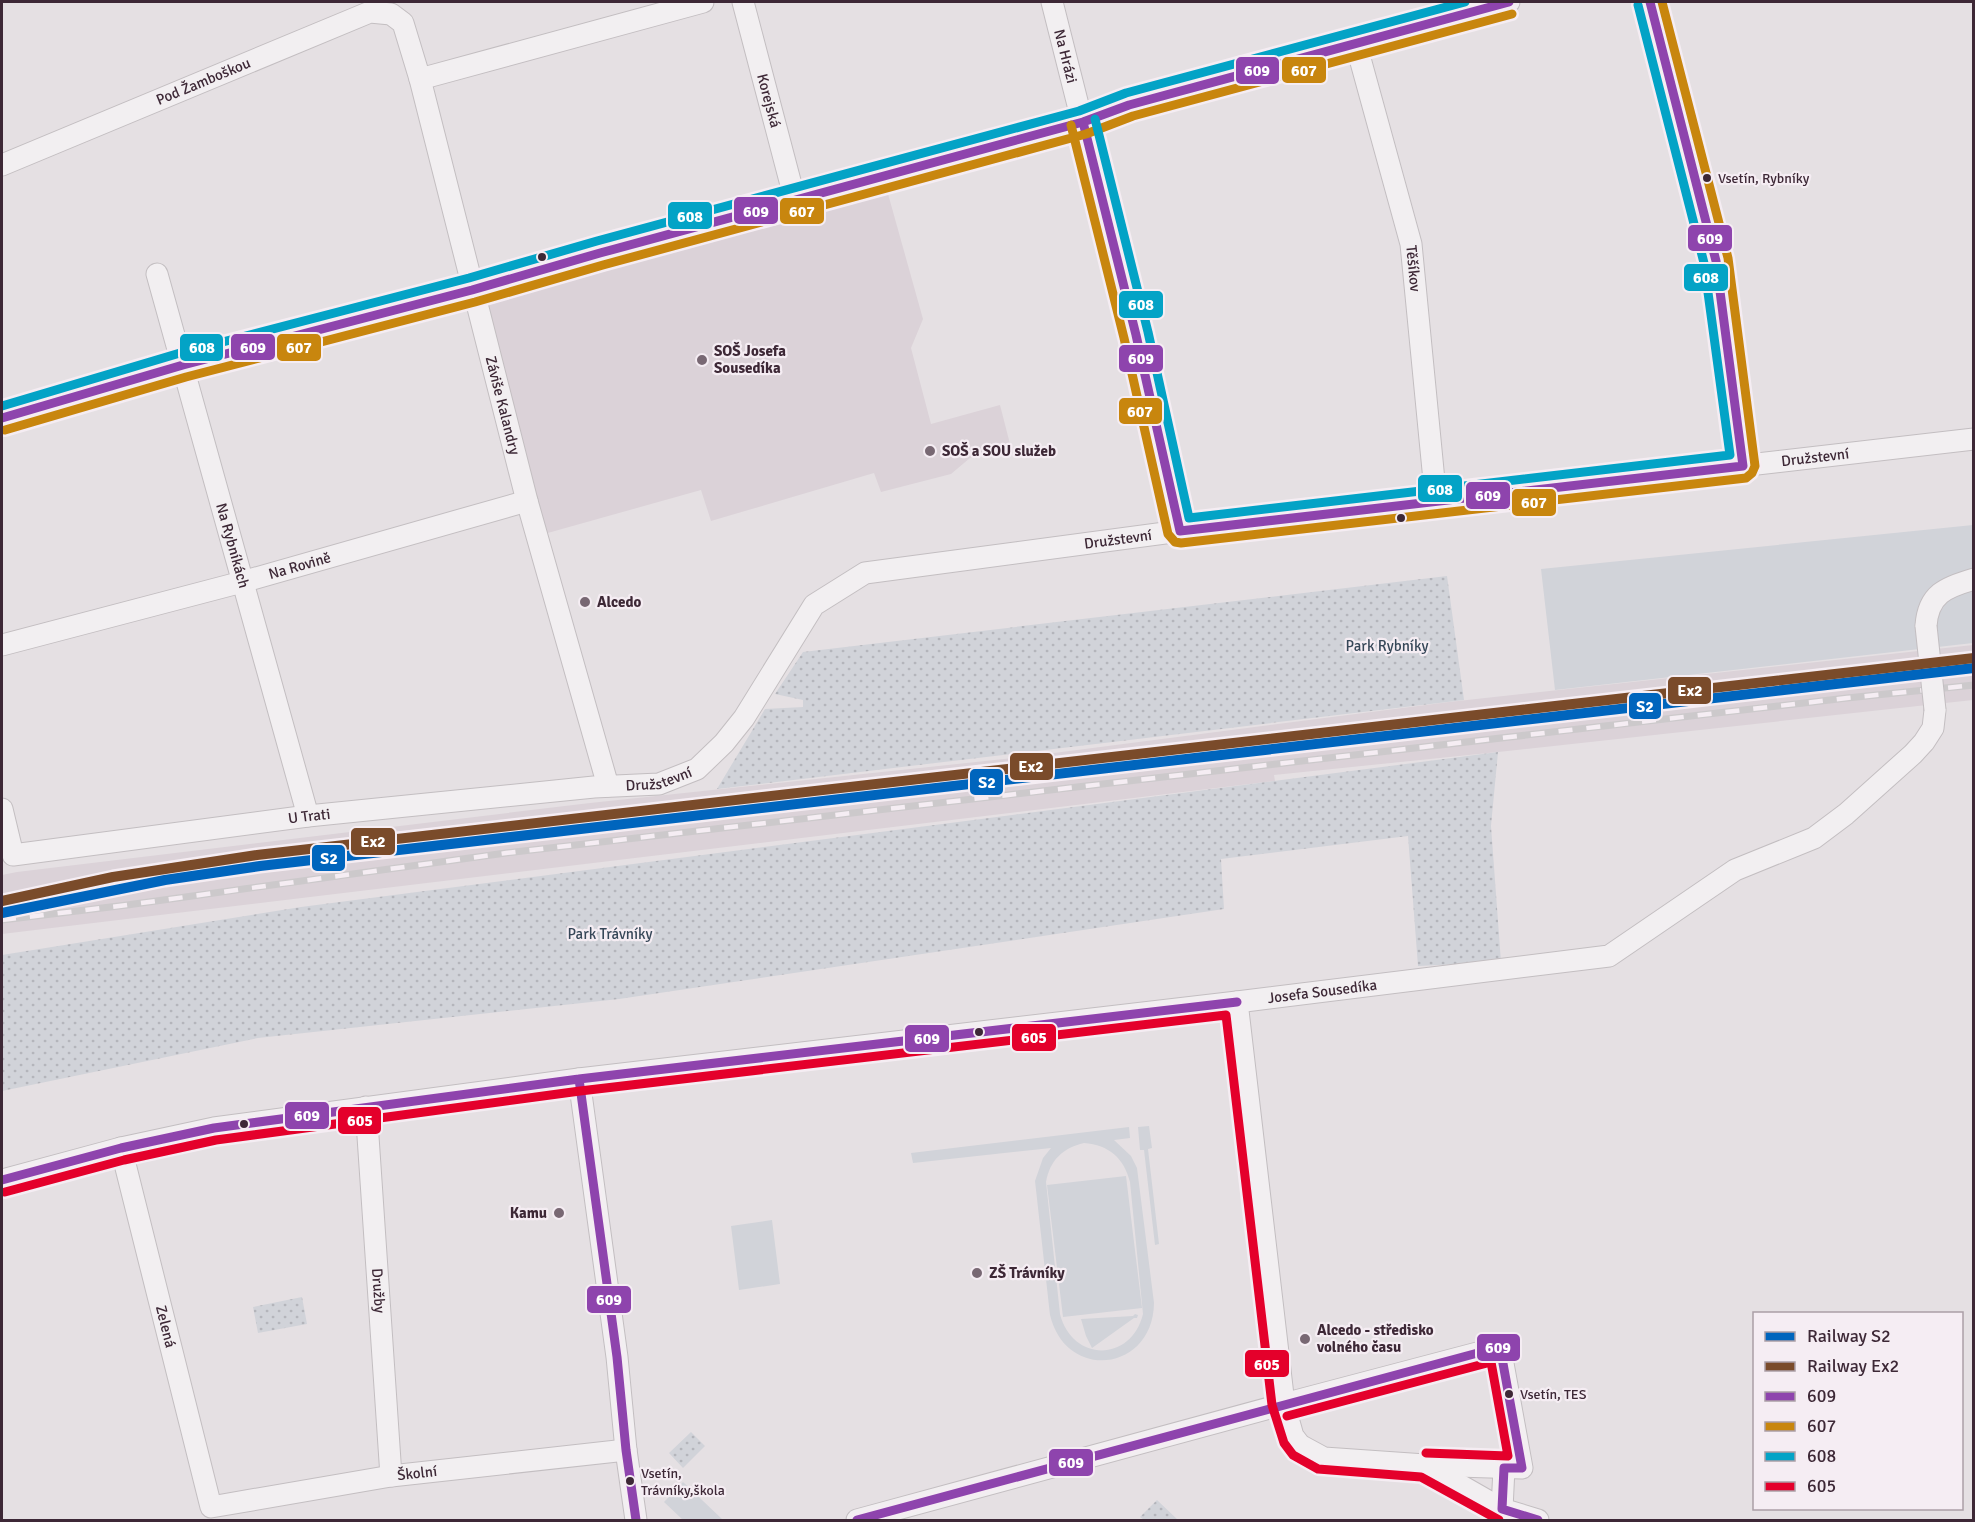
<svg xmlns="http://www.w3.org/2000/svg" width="1975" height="1522" font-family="Signika,sans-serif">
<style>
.built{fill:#dbd2d8}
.grass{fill:#d1d3d9;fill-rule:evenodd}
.park{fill:url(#park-dots)}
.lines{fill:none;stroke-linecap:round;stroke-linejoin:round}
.minor-casing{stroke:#c3bec1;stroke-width:23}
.minor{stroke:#f2eff1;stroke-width:21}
.rail-casing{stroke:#ccc9cb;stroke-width:7}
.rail{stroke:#f5edf3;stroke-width:4.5;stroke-dasharray:14;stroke-linecap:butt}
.minor-bridge-casing{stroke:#c3bec1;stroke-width:23;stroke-linecap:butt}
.minor-bridge{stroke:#f2eff1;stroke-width:21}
.bus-1-casing{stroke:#f5edf3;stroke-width:14}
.bus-2-casing{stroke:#f5edf3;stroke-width:14}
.bus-3-casing{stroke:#f5edf3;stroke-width:14}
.bus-4-casing{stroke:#f5edf3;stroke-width:14}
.bus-1{stroke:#8e44ad;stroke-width:9}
.bus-2{stroke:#c8860e;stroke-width:9}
.bus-3{stroke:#03a3c6;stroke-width:9}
.bus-4{stroke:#e4002b;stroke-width:9}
.rail-1-casing{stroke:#f5edf3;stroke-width:15}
.rail-2-casing{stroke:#f5edf3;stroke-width:15}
.rail-1{stroke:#0065bd;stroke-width:10}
.rail-2{stroke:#7a4b2a;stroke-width:10}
.bus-dot{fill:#3d2836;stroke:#f5edf3;stroke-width:2}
.poi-dot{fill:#786873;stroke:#f5edf3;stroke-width:2}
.labels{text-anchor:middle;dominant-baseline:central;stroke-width:4.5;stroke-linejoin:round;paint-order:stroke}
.bus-label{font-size:14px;fill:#3d2836;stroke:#f5edf3;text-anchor:start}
.street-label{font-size:15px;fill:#3d2836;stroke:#f5edf3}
.poi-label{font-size:15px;font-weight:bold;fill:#3d2836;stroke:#f5edf3;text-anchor:start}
.park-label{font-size:15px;fill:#364758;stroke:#f5edf3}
.line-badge{stroke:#f5edf3;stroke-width:2}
.badge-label{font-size:16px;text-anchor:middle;font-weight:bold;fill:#fff}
</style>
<defs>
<pattern id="park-dots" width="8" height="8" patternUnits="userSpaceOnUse" patternTransform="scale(1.5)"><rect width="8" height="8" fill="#d1d3d9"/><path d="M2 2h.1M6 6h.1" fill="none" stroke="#b4b5bb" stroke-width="1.8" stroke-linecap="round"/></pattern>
</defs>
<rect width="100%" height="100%" fill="#e5e0e3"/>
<!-- built -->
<path class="built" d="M883,176l40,143 -12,29 20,76 69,-19 10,39 -40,14 -19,16 -70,18 -7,-19 -163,48 -10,-31 -164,46 -65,-246z
M1973,645v55l-475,52 -224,23 1,6 -1273,153v-59l15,-3 573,-69 433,-46 426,-55z"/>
<!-- grass -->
<path class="grass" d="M1973,525v118l-418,47 -14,-121z
M1149,1126l3,22 -4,1 11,95 -4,1 -11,-95h-4l-2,-23z
M1129,1127l1,11 -16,2 17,16 6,12 17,135c-1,69 -88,79 -104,12l-15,-134 8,-23 8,-10 -138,15 -2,-10zM1084,1143c25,2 40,15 46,39l13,132c-12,49 -71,48 -83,0l-14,-132c4,-22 17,-34 38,-39z
M1126,1176l16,132 -79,9 -16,-132z
M772,1220l8,64 -41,6 -8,-64z
M1135,1314l3,1 -1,3h-3l-42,30 -6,-12 -5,-17 52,-3z
M683,1482l39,37 -2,1h-37l-19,-18z"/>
<!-- park -->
<path class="park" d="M1447,576l17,124 -747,89 48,-80 38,-2v-7l-28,-6 28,-42z
M1498,752l-7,74 10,136 -83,4 -10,-130 -187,23 3,50 -605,90 -361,39 -256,53v-136l299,-48z
M302,1297l5,27 -49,9 -5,-26z
M691,1432l14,14 -22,22 -14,-15z
M1157,1500l21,20h-34l-4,-3z"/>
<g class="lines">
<!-- minor casing -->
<g class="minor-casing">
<g id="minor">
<path id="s1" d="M743,2l52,198"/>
<path id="s2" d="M1052,2l84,333 44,196"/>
<path d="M1650,2l66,259 27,205"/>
<path id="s3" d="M1356,44l55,200 25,257"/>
<path d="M420,79l283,-77"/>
<path id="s4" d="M2,165l368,-153 21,2 12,9 17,56 107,422 81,285"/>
<path id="s5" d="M157,274l151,542"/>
<path d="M2,418l181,-53 289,-75 128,-37 483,-131 46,-17 380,-103"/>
<path d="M1926,626c2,-32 20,-39 48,-47"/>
<path id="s6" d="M2,645l240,-63 285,-81"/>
<path id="s7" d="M2,809l11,46 295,-39 286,-29 65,-3 38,-15 27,-26 20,-25 70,-113 51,-32 315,-42 120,-13 136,-17 538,-62"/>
<path d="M1237,1002l47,402 9,32 7,9 24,13 101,7 77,44 36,11"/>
<path d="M579,1079l38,278 9,93 10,70"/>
<path id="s8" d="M366,1107l25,369"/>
<path id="s9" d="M121,1148l90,359 180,-31 235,-26"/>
<path id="s10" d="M2,1180l119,-32 93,-20 365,-49 658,-77 372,-46 126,-86 79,-32 32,-24 67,-60 11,-12 9,-14 2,-18"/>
<path d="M1502,1509l2,-41"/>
<path d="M857,1520l427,-116 216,-57 22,121 -97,-3"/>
</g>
</g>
<!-- minor -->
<use href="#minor" class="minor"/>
<!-- rail casing -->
<g class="rail-casing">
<path id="rail" d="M2,920l125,-15 379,-52 1341,-155 127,-13"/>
</g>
<!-- rail -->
<use href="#rail" class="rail"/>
<!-- minor-bridge casing -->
<g class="minor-bridge-casing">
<path id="minor-bridge" d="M1926,626l9,84"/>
</g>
<!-- minor-bridge -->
<use href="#minor-bridge" class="minor-bridge"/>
<!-- bus-1 casing -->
<g class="bus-1-casing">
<path id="bus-1" d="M1083,122l53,213 44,196 563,-65 -27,-205 -66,-259
M2,418l181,-53 289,-75 128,-37 483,-131 46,-17 380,-103
M579,1079l38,278 9,93 10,70
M2,1180l119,-32 93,-20 365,-49 658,-77
M857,1520l643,-173 22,121h-18l-2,41 36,11"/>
</g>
<!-- bus-2 casing -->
<g class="bus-2-casing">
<path id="bus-2" d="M1071,125l53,213 44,196 7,8 6,1 565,-65 6,-5 3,-7 -27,-208 -66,-256
M5,430l181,-53 289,-75 128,-37 483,-131 47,-18 379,-102"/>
</g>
<!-- bus-3 casing -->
<g class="bus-3-casing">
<path id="bus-3" d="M1095,119l53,213 41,186 541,-63 -26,-192 -66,-258
M2,406l178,-53 289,-75 128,-37 482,-130 47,-18 339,-91"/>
</g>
<!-- bus-4 casing -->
<g class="bus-4-casing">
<path id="bus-4" d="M5,1192l119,-32 92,-20 364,-49 646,-76 46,390 12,38 9,12 25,14 103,8 78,43
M1287,1416l204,-54 17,94 -82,-3"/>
</g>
<!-- bus-1 -->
<use href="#bus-1" class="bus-1"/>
<!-- bus-2 -->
<use href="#bus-2" class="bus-2"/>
<!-- bus-3 -->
<use href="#bus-3" class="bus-3"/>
<!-- bus-4 -->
<use href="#bus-4" class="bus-4"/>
<!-- rail-1 casing -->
<g class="rail-1-casing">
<path id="rail-1" d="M2,913l163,-33 95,-14 1714,-198"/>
</g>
<!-- rail-2 casing -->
<g class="rail-2-casing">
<path id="rail-2" d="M2,901l111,-24 144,-22 1717,-197"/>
</g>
<!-- rail-1 -->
<use href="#rail-1" class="rail-1"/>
<!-- rail-2 -->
<use href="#rail-2" class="rail-2"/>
</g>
<!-- markers -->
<g class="bus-dot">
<circle cx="1707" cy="178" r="5"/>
<circle cx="542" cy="257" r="5"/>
<circle cx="1401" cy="518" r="5"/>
<circle cx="979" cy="1032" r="5"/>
<circle cx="244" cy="1124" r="5"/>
<circle cx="1509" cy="1394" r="5"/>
<circle cx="630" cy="1481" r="5"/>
</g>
<g class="poi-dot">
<circle cx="702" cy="360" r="6"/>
<circle cx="930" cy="451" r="6"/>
<circle cx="585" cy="602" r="6"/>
<circle cx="559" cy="1213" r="6"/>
<circle cx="977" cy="1273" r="6"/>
<circle cx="1305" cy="1339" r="6"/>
</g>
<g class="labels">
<!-- bus labels -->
<g class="bus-label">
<text x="1718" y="178">Vsetín, Rybníky</text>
<text x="1520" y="1394">Vsetín, TES</text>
<text x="641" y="1473">Vsetín,<tspan x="641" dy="17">Trávníky,škola</tspan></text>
</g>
<!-- street labels -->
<g class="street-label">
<text stroke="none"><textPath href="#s2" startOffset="56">Na Hrázi</textPath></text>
<text stroke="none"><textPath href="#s4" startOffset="218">Pod Žamboškou</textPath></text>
<text stroke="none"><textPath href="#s1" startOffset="102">Korejská</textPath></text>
<text stroke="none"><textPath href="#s3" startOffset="232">Těšíkov</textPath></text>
<text stroke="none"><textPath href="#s4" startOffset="830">Záviše Kalandry</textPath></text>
<text stroke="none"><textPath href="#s7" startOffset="1958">Družstevní</textPath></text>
<text stroke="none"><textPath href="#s7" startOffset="1256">Družstevní</textPath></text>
<text stroke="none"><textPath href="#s5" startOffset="282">Na Rybníkách</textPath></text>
<text stroke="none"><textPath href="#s6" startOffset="308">Na Rovině</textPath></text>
<text stroke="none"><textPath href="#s7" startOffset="698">Družstevní</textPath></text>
<text stroke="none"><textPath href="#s7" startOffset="346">U Trati</textPath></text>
<text stroke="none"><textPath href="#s10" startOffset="1335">Josefa Sousedíka</textPath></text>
<text stroke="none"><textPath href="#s8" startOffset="184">Družby</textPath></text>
<text stroke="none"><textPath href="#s9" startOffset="184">Zelená</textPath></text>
<text stroke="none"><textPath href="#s9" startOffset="579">Školní</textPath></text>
</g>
<!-- poi labels -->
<g class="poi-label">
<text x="714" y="351">SOŠ Josefa<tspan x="714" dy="17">Sousedíka</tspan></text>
<text x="942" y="451">SOŠ a SOU služeb</text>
<text x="597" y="602">Alcedo</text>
<text x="547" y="1213" text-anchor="end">Kamu</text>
<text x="989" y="1273">ZŠ Trávníky</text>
<text x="1317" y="1330">Alcedo - středisko<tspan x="1317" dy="17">volného času</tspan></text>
</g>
<!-- park labels -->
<g class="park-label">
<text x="1387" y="646">Park Rybníky</text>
<text x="610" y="934">Park Trávníky</text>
</g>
</g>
<g class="line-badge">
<rect x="1281" y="56" width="46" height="28" rx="6" fill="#c8860e"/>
<rect x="1235" y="56" width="45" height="29" rx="6" fill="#8e44ad"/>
<rect x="733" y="196" width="46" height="29" rx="6" fill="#8e44ad"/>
<rect x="779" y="197" width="46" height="28" rx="6" fill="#c8860e"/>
<rect x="667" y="201" width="46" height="29" rx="6" fill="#03a3c6"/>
<rect x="1687" y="224" width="46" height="28" rx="6" fill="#8e44ad"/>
<rect x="1683" y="263" width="46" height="29" rx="6" fill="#03a3c6"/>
<rect x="1118" y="290" width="46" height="29" rx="6" fill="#03a3c6"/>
<rect x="230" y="333" width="46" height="28" rx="6" fill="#8e44ad"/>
<rect x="179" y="333" width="45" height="29" rx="6" fill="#03a3c6"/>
<rect x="276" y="333" width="46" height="29" rx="6" fill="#c8860e"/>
<rect x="1118" y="344" width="46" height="29" rx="6" fill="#8e44ad"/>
<rect x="1118" y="397" width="45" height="28" rx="6" fill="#c8860e"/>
<rect x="1417" y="474" width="46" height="29" rx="6" fill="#03a3c6"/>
<rect x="1465" y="481" width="46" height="29" rx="6" fill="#8e44ad"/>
<rect x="1511" y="488" width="46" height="29" rx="6" fill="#c8860e"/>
<rect x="1667" y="676" width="45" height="29" rx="6" fill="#7a4b2a"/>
<rect x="1628" y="692" width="34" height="28" rx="6" fill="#0065bd"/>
<rect x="1009" y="752" width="45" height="29" rx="6" fill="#7a4b2a"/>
<rect x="969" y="768" width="35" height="28" rx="6" fill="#0065bd"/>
<rect x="350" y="827" width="46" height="29" rx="6" fill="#7a4b2a"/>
<rect x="311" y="844" width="35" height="28" rx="6" fill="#0065bd"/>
<rect x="1011" y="1023" width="46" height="29" rx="6" fill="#e4002b"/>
<rect x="904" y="1024" width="46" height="29" rx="6" fill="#8e44ad"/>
<rect x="284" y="1101" width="46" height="29" rx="6" fill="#8e44ad"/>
<rect x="337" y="1106" width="45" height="29" rx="6" fill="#e4002b"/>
<rect x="586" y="1285" width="46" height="29" rx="6" fill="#8e44ad"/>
<rect x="1476" y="1333" width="45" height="29" rx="6" fill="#8e44ad"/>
<rect x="1244" y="1349" width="46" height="29" rx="6" fill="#e4002b"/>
<rect x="1048" y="1448" width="46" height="29" rx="6" fill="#8e44ad"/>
</g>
<g class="badge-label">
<text x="1304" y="76">607</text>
<text x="1257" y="76">609</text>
<text x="756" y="217">609</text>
<text x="802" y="217">607</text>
<text x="690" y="222">608</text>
<text x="1710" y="244">609</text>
<text x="1706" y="283">608</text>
<text x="1141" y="310">608</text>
<text x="253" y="353">609</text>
<text x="202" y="353">608</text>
<text x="299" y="353">607</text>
<text x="1141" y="364">609</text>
<text x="1140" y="417">607</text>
<text x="1440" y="495">608</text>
<text x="1488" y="501">609</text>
<text x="1534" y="508">607</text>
<text x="1690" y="696">Ex2</text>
<text x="1645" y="712">S2</text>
<text x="1031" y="772">Ex2</text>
<text x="987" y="788">S2</text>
<text x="373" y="847">Ex2</text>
<text x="329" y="864">S2</text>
<text x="1034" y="1043">605</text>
<text x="927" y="1044">609</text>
<text x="307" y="1121">609</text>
<text x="360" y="1126">605</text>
<text x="609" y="1305">609</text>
<text x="1498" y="1353">609</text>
<text x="1267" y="1370">605</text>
<text x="1071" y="1468">609</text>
</g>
<!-- border -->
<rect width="1975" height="1522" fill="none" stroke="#3d2836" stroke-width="6"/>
<!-- legend -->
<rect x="1753" y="1312" width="210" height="198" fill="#f5edf3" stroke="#ab9ea7" stroke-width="1.5"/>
<rect x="1765" y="1332" width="30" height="9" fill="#0065bd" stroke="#ab9ea7" stroke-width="1.5"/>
<text x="1807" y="1342" font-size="18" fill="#3d2836">Railway S2</text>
<rect x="1765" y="1362" width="30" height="9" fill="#7a4b2a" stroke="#ab9ea7" stroke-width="1.5"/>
<text x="1807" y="1372" font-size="18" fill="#3d2836">Railway Ex2</text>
<rect x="1765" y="1392" width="30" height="9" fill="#8e44ad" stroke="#ab9ea7" stroke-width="1.5"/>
<text x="1807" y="1402" font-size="18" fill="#3d2836">609</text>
<rect x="1765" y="1422" width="30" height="9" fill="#c8860e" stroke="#ab9ea7" stroke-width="1.5"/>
<text x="1807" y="1432" font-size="18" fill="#3d2836">607</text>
<rect x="1765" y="1452" width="30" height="9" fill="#03a3c6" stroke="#ab9ea7" stroke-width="1.5"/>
<text x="1807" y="1462" font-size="18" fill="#3d2836">608</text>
<rect x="1765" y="1482" width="30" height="9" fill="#e4002b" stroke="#ab9ea7" stroke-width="1.5"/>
<text x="1807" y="1492" font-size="18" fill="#3d2836">605</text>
</svg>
